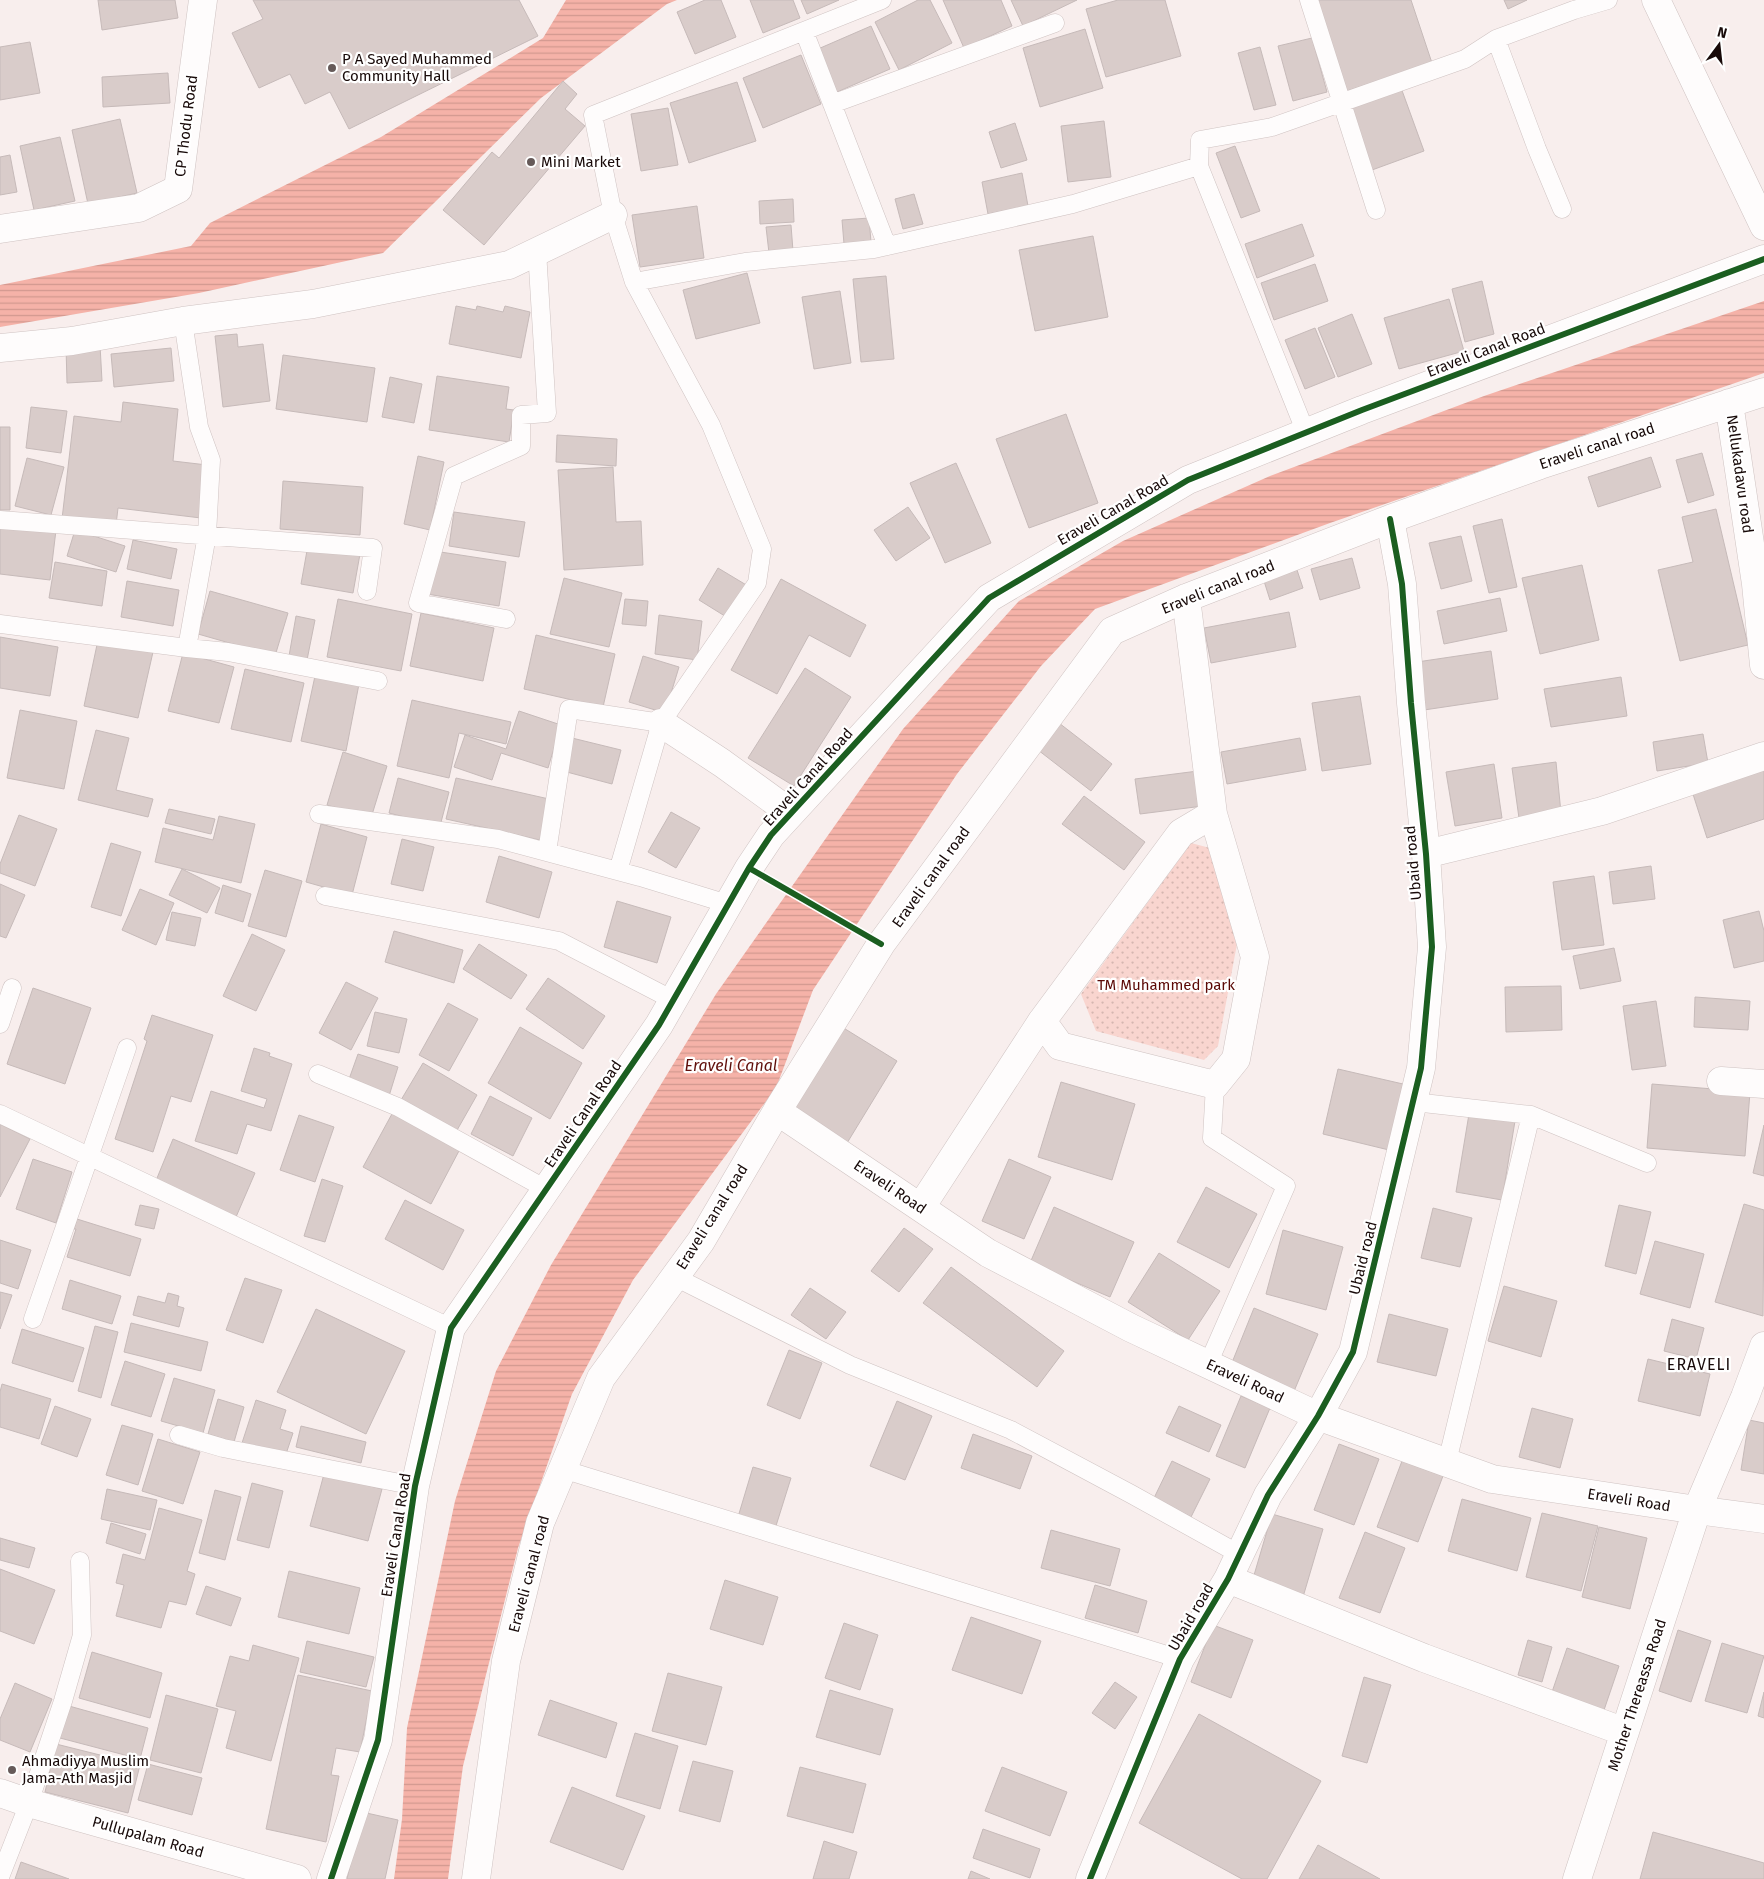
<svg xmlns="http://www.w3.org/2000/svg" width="1764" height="1879" font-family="'Fira Sans',sans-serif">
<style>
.grass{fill:url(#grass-dots)}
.water{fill:url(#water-rules)}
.building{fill:#d9ccca;stroke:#c6bab9}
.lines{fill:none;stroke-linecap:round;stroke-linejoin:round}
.service-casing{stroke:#cfc3c2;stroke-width:19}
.minor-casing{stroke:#cfc3c2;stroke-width:29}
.tertiary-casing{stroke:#cfc3c2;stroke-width:29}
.service{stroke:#fefcfc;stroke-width:18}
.minor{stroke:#fefcfc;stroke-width:28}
.tertiary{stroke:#fefcfc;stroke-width:28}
.cycleway-casing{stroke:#fff;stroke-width:9}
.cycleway{stroke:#1b5e20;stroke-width:6}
.poi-dot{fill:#665a59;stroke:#fff;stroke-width:2}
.labels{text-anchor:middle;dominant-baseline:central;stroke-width:4.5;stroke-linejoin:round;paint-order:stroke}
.poi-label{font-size:15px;fill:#180a09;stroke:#fff;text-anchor:start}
.street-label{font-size:15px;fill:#180a09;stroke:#fff}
.park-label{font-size:15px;fill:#5b0906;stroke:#fff}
.water-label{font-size:16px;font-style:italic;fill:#600f0b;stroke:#fff}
.neighbourhood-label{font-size:16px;letter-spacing:1px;fill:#180a09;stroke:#fff}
</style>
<defs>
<pattern id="grass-dots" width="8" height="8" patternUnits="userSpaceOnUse" patternTransform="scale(1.25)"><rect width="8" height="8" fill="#f9d5cf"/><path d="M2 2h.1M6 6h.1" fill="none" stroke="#d5b6b0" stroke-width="1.8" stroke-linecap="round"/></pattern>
<pattern id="water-rules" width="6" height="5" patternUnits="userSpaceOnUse" patternTransform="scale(1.25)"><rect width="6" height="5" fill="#f5b2a8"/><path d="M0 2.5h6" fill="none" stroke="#d1988f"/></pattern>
</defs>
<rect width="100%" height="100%" fill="#f8eeed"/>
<!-- grass -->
<path class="grass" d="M1191,843l19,5 27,96 -19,102 -14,14 -108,-29 -15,-37z"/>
<!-- water -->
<path class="water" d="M566,0h111l-10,4 -126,94 -158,155 -184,40 -199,34v-42l191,-39 19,-23 171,-86 162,-99z
M1764,301v72l-434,150 -235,86 -54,57 -84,108 -144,216 -37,98 -143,192 -61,114 -54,154 -55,218 -15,113h-54l8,-60 5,-91 48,-227 41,-130 55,-106 165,-271 187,-265 116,-128 104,-60 147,-65 214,-80z"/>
<!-- building -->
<path class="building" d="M98,0h77l3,18 -76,12z
M253,0h266l19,36 -189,93 -19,-37 -25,12 -15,-30 -31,14 -27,-55 31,-14z
M705,0h16l15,37 -41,17 -18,-42z
M750,0h43l7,18 -37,15z
M801,0h38l-32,14z
M918,0h12l22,43 -53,27 -24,-48z
M943,0h58l11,26 -48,22z
M1011,0h66l-54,26z
M1118,0h47l16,56 -75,21 -20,-68z
M1317,0h94l21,63 -85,28z
M1504,0h23l-19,9z
M871,26l19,43 -53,23 -19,-43z
M1085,29l18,59 -63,19 -17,-59z
M1312,38l15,54 -34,9 -15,-55z
M30,42l10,51 -40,7v-53z
M1260,47l16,58 -22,5 -16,-57z
M801,55l20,49 -58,24 -20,-50z
M168,73l2,30 -67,4 -1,-30z
M563,81l14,13 -12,15 20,17 -101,119 -41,-35 49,-58 7,6z
M737,82l19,59 -67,22 -19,-60z
M1400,85l24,66 -52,19 -23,-67z
M668,108l10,57 -37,6 -10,-57z
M120,119l17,74 -49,11 -16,-74z
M1104,121l7,56 -43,5 -7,-56z
M1015,123l12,37 -26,8 -12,-36z
M60,137l15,64 -41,9 -14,-64z
M1235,146l25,65 -19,7 -25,-65z
M10,155l7,37 -17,3v-38z
M1022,173l6,33 -40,8 -6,-32z
M914,194l9,30 -20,5 -8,-30z
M793,199l1,23 -34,2 -1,-23z
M697,206l7,52 -64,9 -8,-52z
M869,218l2,24 -27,2 -2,-24z
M1302,224l12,32 -57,22 -12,-34z
M791,225l2,26 -24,2 -3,-26z
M1093,236l15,81 -73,14 -16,-81z
M1315,264l13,37 -54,19 -13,-37z
M747,273l13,50 -64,16 -13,-49z
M886,276l8,83 -33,3 -8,-83z
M1482,281l12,53 -29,8 -13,-53z
M840,291l11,72 -37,6 -12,-72z
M1449,299l15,52 -65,18 -15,-51z
M456,306l20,4 1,-4 26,6 2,-6 25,6 -9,46 -72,-14z
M1352,314l20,50 -34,13 -20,-49z
M1315,328l20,49 -30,12 -20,-49z
M237,334l1,13 25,-3 7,57 -47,6 -8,-71z
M100,345l2,36 -35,2 -1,-36z
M171,348l3,33 -60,6 -3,-33z
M283,355l92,13 -8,54 -91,-13z
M437,376l72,11 -3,22 8,1 -5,32 -80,-12z
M390,377l32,7 -8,39 -32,-6z
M123,402l55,7 -5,52 34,4 -6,53 -83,-10 -2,17 -54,-6 12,-103 47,6z
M31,407l36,4 -6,42 -35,-5z
M1066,414l32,89 -69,25 -33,-89z
M0,427h10v83h-10z
M557,435l60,4 -1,27 -60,-4z
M1702,453l12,42 -26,8 -12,-43z
M418,456l26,6 -14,68 -26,-6z
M1651,457l10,30 -63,20 -10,-30z
M27,458l37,9 -13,48 -36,-9z
M956,463l35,80 -46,20 -35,-80z
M613,467l3,55 25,-1 2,44 -79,5 -6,-100z
M283,481l80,6 -3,48 -80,-6z
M908,507l22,31 -34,23 -22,-31z
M1716,509l32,136 -68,16 -22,-91 35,-8 -11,-45z
M454,512l71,10 -6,35 -70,-11z
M1502,519l15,68 -28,6 -16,-67z
M0,524l56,6 -6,50 -50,-6z
M75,530l50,16 -9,26 -49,-16z
M1461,536l11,45 -31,8 -12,-46z
M133,540l44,9 -6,30 -44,-10z
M308,545l52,9 -7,39 -52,-9z
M434,551l72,11 -7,44 -72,-12z
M1352,558l8,30 -40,12 -9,-31z
M55,562l52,9 -5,35 -53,-8z
M1582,565l17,75 -59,14 -18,-76z
M718,568l30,18 -20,32 -29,-18z
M1297,570l6,18 -33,12 -6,-19z
M564,578l58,15 -13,54 -59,-13z
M781,579l85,46 -16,32 -41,-22 -32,59 -46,-24z
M127,581l52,9 -6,36 -52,-9z
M210,591l78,22 -13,43 -77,-22z
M1500,598l7,33 -63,13 -7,-33z
M338,599l74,15 -11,57 -74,-14z
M625,599l23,2 -2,25 -24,-2z
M1289,612l7,35 -85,16 -7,-35z
M421,613l73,15 -11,53 -73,-15z
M659,615l43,6 -5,39 -42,-6z
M296,616l19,4 -8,40 -18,-4z
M536,635l79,19 -12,53 -79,-18z
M0,637l58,10 -8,49 -50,-8z
M98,640l55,12 -15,66 -54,-12z
M1491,651l7,48 -74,11 -7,-48z
M183,653l51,14 -15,56 -51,-12z
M643,656l36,11 -14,46 -36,-11z
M805,668l46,29 -57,89 -46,-28z
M245,669l59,14 -13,59 -60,-13z
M315,676l44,8 -13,67 -45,-10z
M1621,677l6,39 -76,11 -7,-38z
M1360,696l11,68 -49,7 -10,-68z
M412,700l99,22 -5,22 -47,-11 -10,45 -52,-12z
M20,710l57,11 -13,68 -57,-11z
M519,711l42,14 -13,43 -47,-15 -9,27 -38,-13 11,-32 41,14z
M1059,723l53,41 -21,27 -53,-41z
M96,730l33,8 -13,52 37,9 -5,18 -70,-17z
M1703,734l5,29 -51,8 -4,-29z
M572,738l49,12 -9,34 -49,-13z
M1300,738l6,32 -79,14 -6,-32z
M343,752l44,14 -16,52 -44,-13z
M1556,762l5,51 -42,5 -7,-50z
M1494,764l8,54 -47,8 -9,-54z
M1764,767v52l-57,19 -15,-47z
M1198,771l5,35 -63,8 -5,-35z
M398,778l51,14 -9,34 -51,-13z
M456,778l93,21 -9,41 -94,-21z
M1084,796l61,46 -21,28 -62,-46z
M169,809l46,10 -4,15 -46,-11z
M671,812l29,16 -24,40 -28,-16z
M19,815l38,14 -22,57 -35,-13v-9z
M219,816l36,8 -14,59 -86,-21 8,-34 50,12z
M321,824l46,13 -15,58 -46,-13z
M402,839l32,8 -11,44 -32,-7z
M111,843l30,9 -20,64 -30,-9z
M499,856l53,16 -13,46 -53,-16z
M1651,866l4,33 -42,5 -4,-32z
M182,869l38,19 -13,25 -38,-18z
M265,870l37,11 -16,56 -38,-11z
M1594,876l10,69 -42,5 -9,-68z
M0,884l25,11 -19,43 -6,-2z
M223,885l28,9 -8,28 -28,-9z
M140,889l34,14 -18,42 -34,-15z
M617,901l54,16 -14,46 -53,-16z
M1759,911l5,20v30l-30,7 -11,-48z
M172,912l29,6 -6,28 -29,-6z
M394,931l69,19 -9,33 -69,-21z
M252,934l33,16 -29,61 -33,-15z
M479,944l48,31 -16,24 -48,-30z
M1614,948l7,33 -41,8 -7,-33z
M548,978l57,38 -22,33 -57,-40z
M346,982l32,16 -27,52 -32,-17z
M1561,986l1,44 -56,2 -1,-45z
M33,988l58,20 -26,76 -58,-20z
M1695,997l55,4 -2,29 -54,-3z
M1656,1001l10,65 -34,4 -9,-64z
M448,1003l30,16 -29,52 -30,-16z
M375,1012l32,7 -8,34 -32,-7z
M152,1015l61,20 -22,67 -20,-6 -18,56 -38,-13 32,-98 -3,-2z
M520,1027l62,36 -32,56 -62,-36z
M842,1027l55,34 -53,87 -55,-34z
M254,1048l16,5 -1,3 23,8 -21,67 -24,-7 -10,30 -42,-13 16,-50 53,17 3,-9 -26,-8z
M358,1054l40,13 -9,29 -41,-14z
M423,1063l54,32 -21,37 -55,-32z
M1338,1069l65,15 -14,66 -66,-16z
M1061,1082l74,22 -23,76 -74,-23z
M1652,1084l98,8 -5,64 -98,-8z
M490,1096l42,22 -19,38 -42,-22z
M393,1112l67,37 -29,55 -68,-37z
M1469,1114l46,7 -13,79 -46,-8z
M299,1115l35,12 -19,55 -35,-12z
M0,1124l30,15 -30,58z
M1764,1125v51l-11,-3z
M173,1139l82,34 -19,44 -81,-34z
M33,1159l39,13 -16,51 -40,-14z
M1009,1159l42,18 -27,62 -42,-18z
M322,1179l21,7 -18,56 -21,-6z
M1206,1187l51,27 -28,54 -52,-26z
M405,1200l59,30 -21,40 -58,-31z
M1744,1204l20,6 -1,106 -48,-14z
M140,1205l19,4 -5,20 -19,-4z
M1619,1205l32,7 -15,62 -31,-8z
M1054,1207l80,35 -24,55 -80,-34z
M1433,1208l39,10 -12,49 -39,-9z
M77,1219l64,20 -11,37 -63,-19 9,-28h-2z
M904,1228l29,21 -34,43 -28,-21z
M1283,1230l60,17 -17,63 -60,-16z
M0,1240l31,10 -13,39 -18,-6z
M1655,1241l49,13 -14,54 -50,-14z
M1159,1253l61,38 -32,49 -60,-38z
M951,1267l113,84 -27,36 -114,-84z
M245,1278l37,12 -19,53 -37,-13z
M70,1280l51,16 -9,28 -50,-15z
M1504,1286l53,15 -16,56 -53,-16z
M810,1288l36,24 -20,27 -35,-24z
M0,1292l12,3 -12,34z
M168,1293l11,3 -2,10 7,2 -5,19 -46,-12 5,-19 27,7z
M1254,1308l64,26 -26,62 -63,-26z
M316,1309l89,42 -39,83 -89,-42z
M1389,1314l59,15 -12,47 -59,-14z
M1672,1319l32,9 -8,31 -32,-8z
M131,1323l77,19 -7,29 -77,-19z
M95,1326l23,6 -17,66 -23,-7z
M22,1329l62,19 -11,34 -61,-19z
M789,1350l33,13 -22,56 -33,-14z
M1648,1359l62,15 -10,42 -62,-15z
M125,1361l40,13 -14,43 -40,-12z
M174,1378l41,12 -12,43 -42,-12z
M2,1384l49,15 -12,40 -39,-12v-35z
M1241,1396l29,12 -25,60 -29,-12z
M218,1399l26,8 -10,35 -26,-8z
M256,1400l30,10 -6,19 13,4 -8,24 -43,-14z
M897,1401l35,15 -27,64 -35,-14z
M55,1406l36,13 -14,38 -36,-13z
M1179,1406l42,19 -12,27 -43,-19z
M1532,1408l41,11 -13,49 -41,-11z
M1749,1420l15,3v51l-23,-4z
M122,1425l31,9 -15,51 -32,-10z
M301,1426l65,16 -5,21 -65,-16z
M973,1434l59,22 -12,33 -59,-21z
M158,1439l42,13 -17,52 -41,-13z
M1339,1444l40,15 -25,66 -40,-15z
M1172,1461l38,18 -19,38 -37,-19z
M1402,1461l41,15 -25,66 -41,-15z
M753,1467l38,11 -16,51 -37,-12z
M324,1474l58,15 -14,52 -58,-15z
M252,1483l31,8 -14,57 -32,-8z
M107,1489l50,11 -7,30 -49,-11z
M215,1490l26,7 -16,63 -26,-7z
M1462,1499l69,19 -14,53 -69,-20z
M159,1508l43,12 -15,51 8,3 -9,31 -17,-4 -8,27 -45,-12 8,-31 -8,-2 7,-29 22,6z
M1542,1513l56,13 -17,65 -55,-14z
M1272,1514l51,15 -20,68 -51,-15z
M111,1523l35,11 -6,20 -34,-11z
M1599,1527l48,11 -17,71 -48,-12z
M1051,1530l69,19 -10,37 -69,-18z
M1365,1532l40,16 -25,65 -41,-15z
M0,1538l35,10 -6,20 -29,-8z
M0,1569l55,21 -21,54 -34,-13z
M289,1571l71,17 -11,46 -71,-17z
M725,1580l53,17 -15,48 -53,-16z
M1095,1585l52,16 -9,32 -53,-15z
M206,1586l35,12 -10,28 -35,-12z
M971,1617l70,24 -19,53 -70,-24z
M844,1623l34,12 -18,55 -35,-12z
M1213,1625l40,15 -22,58 -40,-16z
M1678,1630l33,11 -20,61 -32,-11z
M1528,1640l24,7 -10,35 -24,-7z
M307,1641l67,16 -8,30 -66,-15z
M1722,1643l42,13 -17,57 -42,-12z
M253,1645l46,13 -28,103 -45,-13 10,-37 -20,-5 14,-50 19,5z
M1567,1648l52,18 -16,47 -52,-18z
M92,1652l70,21 -12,45 -71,-20z
M668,1673l54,14 -16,58 -54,-14z
M298,1675l74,16 -12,61 -24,-4 -5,27 8,1 -13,66 -60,-13z
M1364,1677l27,8 -24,78 -25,-7z
M1115,1682l22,15 -22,32 -23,-16z
M15,1683l37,16 -22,53 -30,-12v-21z
M830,1690l63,19 -13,46 -64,-18z
M1764,1692v26l-6,-2z
M166,1695l52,14 -17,64 -51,-13z
M550,1700l67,23 -11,35 -68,-23z
M69,1706l79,22 -8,31 -80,-21z
M1199,1714l122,67 -54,98h-25l-103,-56z
M635,1733l43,13 -18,63 -44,-13z
M56,1744l84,21 -12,48 -83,-21z
M693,1761l40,10 -13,51 -41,-11z
M148,1764l54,14 -10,37 -54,-15z
M800,1767l66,17 -13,49 -66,-17z
M1002,1767l65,25 -17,44 -65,-25z
M572,1787l73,29 -22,54 -73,-28z
M362,1812l36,8 -13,59h-38z
M983,1829l57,20 -10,29 -57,-20z
M1653,1832l111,31v16h-124z
M824,1841l33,11 -8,27h-36z
M1318,1845l62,34h-81z
M21,1862l48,17h-54z
M971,1871l19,8h-22z"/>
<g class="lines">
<!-- service casing -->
<g class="service-casing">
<path id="service" d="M1309,0l67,210
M804,31l83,215
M1496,39l41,110 25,60
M832,104l223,-81
M634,282l111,-20 129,-13 199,-45 126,-38
M183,321l16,106 12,33 -4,75 -20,113
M1306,433l-107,-267 1,-26 72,-13 193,-68 31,-20 78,-29 34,-10
M0,520l373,28 -6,43
M506,619l-88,-16 36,-127 67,-30v-31l26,-2 -10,-162
M0,624l187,24 41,4 150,29
M319,814l179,25 142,38 88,27
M547,852l22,-143 92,14
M618,871l43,-148 96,-140 5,-34 -51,-124 -77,-143 -21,-67 -20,-100 289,-115
M325,896l234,45 114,59
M0,1024l12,-36
M318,1074l80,33 148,82
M1414,1102l117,13 116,48
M0,1114l451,214
M675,1277l175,88 161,65 120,64 108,60
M33,1319l94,-271
M1208,1364l78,-178 -74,-48 3,-53
M179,1435l44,13 192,38
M1447,1462l84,-347
M562,1469l618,190
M0,1877l29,-74 34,-102 19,-66 -2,-74"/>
</g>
<!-- minor casing -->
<g class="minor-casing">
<path id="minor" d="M1656,0l108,226
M0,229l139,-21 39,-19 25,-189
M0,348l72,-7 111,-20 130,-17 196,-39 104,-50
M1729,403l27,181 8,81
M1186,598l27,216 42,143 -19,102 -21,26 -155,-39 -18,-25 139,-188 32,-19
M661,723l61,40 69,50
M1426,854l176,-43 162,-55
M1721,1081l43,3
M777,1111l211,142 143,75 187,88 174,63 205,31 67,9
M921,1207l121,-186
M1228,1579l196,79 201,74
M331,1879l47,-139 37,-254 36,-158 208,-303 90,-157 22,-33 218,-237 199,-118 174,-70 402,-151
M476,1879l30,-218 34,-138 61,-145 100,-137 76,-130 104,-167 231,-313 74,-33 204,-79 150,-54 224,-73
M1090,1879l90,-220 48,-80 40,-84 50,-79 35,-64 68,-284 11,-121 -6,-93 -15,-151 -9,-119 -12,-65
M1577,1879l120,-369 48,-113 19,-51"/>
</g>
<!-- tertiary casing -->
<g class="tertiary-casing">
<path id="tertiary" d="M0,1793l29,10 268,76"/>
</g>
<!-- service -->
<use href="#service" class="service"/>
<!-- minor -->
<use href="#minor" class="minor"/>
<!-- tertiary -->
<use href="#tertiary" class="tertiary"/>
<!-- cycleway casing -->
<g class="cycleway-casing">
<path id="cycleway" d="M749,868l132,76
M331,1879l47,-139 37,-254 36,-158 208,-303 90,-157 22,-33 218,-237 199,-118 174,-70 402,-151
M1090,1879l90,-220 48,-80 40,-84 50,-79 35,-64 68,-284 11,-121 -6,-93 -15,-151 -9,-119 -12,-65"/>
</g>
<!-- cycleway -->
<use href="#cycleway" class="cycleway"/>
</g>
<!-- markers -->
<g class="poi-dot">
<circle cx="332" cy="68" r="5"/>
<circle cx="531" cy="162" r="5"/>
<circle cx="12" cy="1770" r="5"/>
</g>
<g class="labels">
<!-- poi labels -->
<g class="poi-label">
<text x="342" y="59">P A Sayed Muhammed<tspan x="342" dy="17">Community Hall</tspan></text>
<text x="541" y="162">Mini Market</text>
<text x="22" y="1761">Ahmadiyya Muslim<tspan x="22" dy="17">Jama-Ath Masjid</tspan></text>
</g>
<!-- street labels -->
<g class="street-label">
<text transform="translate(186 126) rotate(-83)">CP Thodu Road</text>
<text transform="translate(1486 350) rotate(-21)">Eraveli Canal Road</text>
<text transform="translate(1597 446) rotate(-18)">Eraveli canal road</text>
<text transform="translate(1740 474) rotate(82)">Nellukadavu road</text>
<text transform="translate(1113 510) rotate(-30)">Eraveli Canal Road</text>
<text transform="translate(1218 587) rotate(-22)">Eraveli canal road</text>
<text transform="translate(808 777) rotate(-48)">Eraveli Canal Road</text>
<text transform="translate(1413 863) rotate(-95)">Ubaid road</text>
<text transform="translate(931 877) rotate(-54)">Eraveli canal road</text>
<text transform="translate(583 1114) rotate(-56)">Eraveli Canal Road</text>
<text transform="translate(890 1187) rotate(34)">Eraveli Road</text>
<text transform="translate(712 1217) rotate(-58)">Eraveli canal road</text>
<text transform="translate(1363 1258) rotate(-76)">Ubaid road</text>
<text transform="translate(1245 1381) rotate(25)">Eraveli Road</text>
<text transform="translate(1629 1500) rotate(9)">Eraveli Road</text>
<text transform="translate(396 1535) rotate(-81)">Eraveli Canal Road</text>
<text transform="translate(529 1574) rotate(-75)">Eraveli canal road</text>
<text transform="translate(1191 1617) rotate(-60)">Ubaid road</text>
<text transform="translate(1637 1695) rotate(-72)">Mother Thereassa Road</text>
<text transform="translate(148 1837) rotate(16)">Pullupalam Road</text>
</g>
<!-- park labels -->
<g class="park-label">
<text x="1166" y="985">TM Muhammed park</text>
</g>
<!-- water labels -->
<g class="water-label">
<text x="731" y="1065">Eraveli Canal</text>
</g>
<!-- neighbourhood labels -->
<g class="neighbourhood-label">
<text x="1699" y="1364">ERAVELI</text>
</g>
</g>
<!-- north arrow -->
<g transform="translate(1719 45) rotate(15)" stroke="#ffffff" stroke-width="4" paint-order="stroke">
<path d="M0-4L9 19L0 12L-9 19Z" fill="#180a09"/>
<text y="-8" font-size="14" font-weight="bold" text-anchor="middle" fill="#180a09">N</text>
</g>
</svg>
